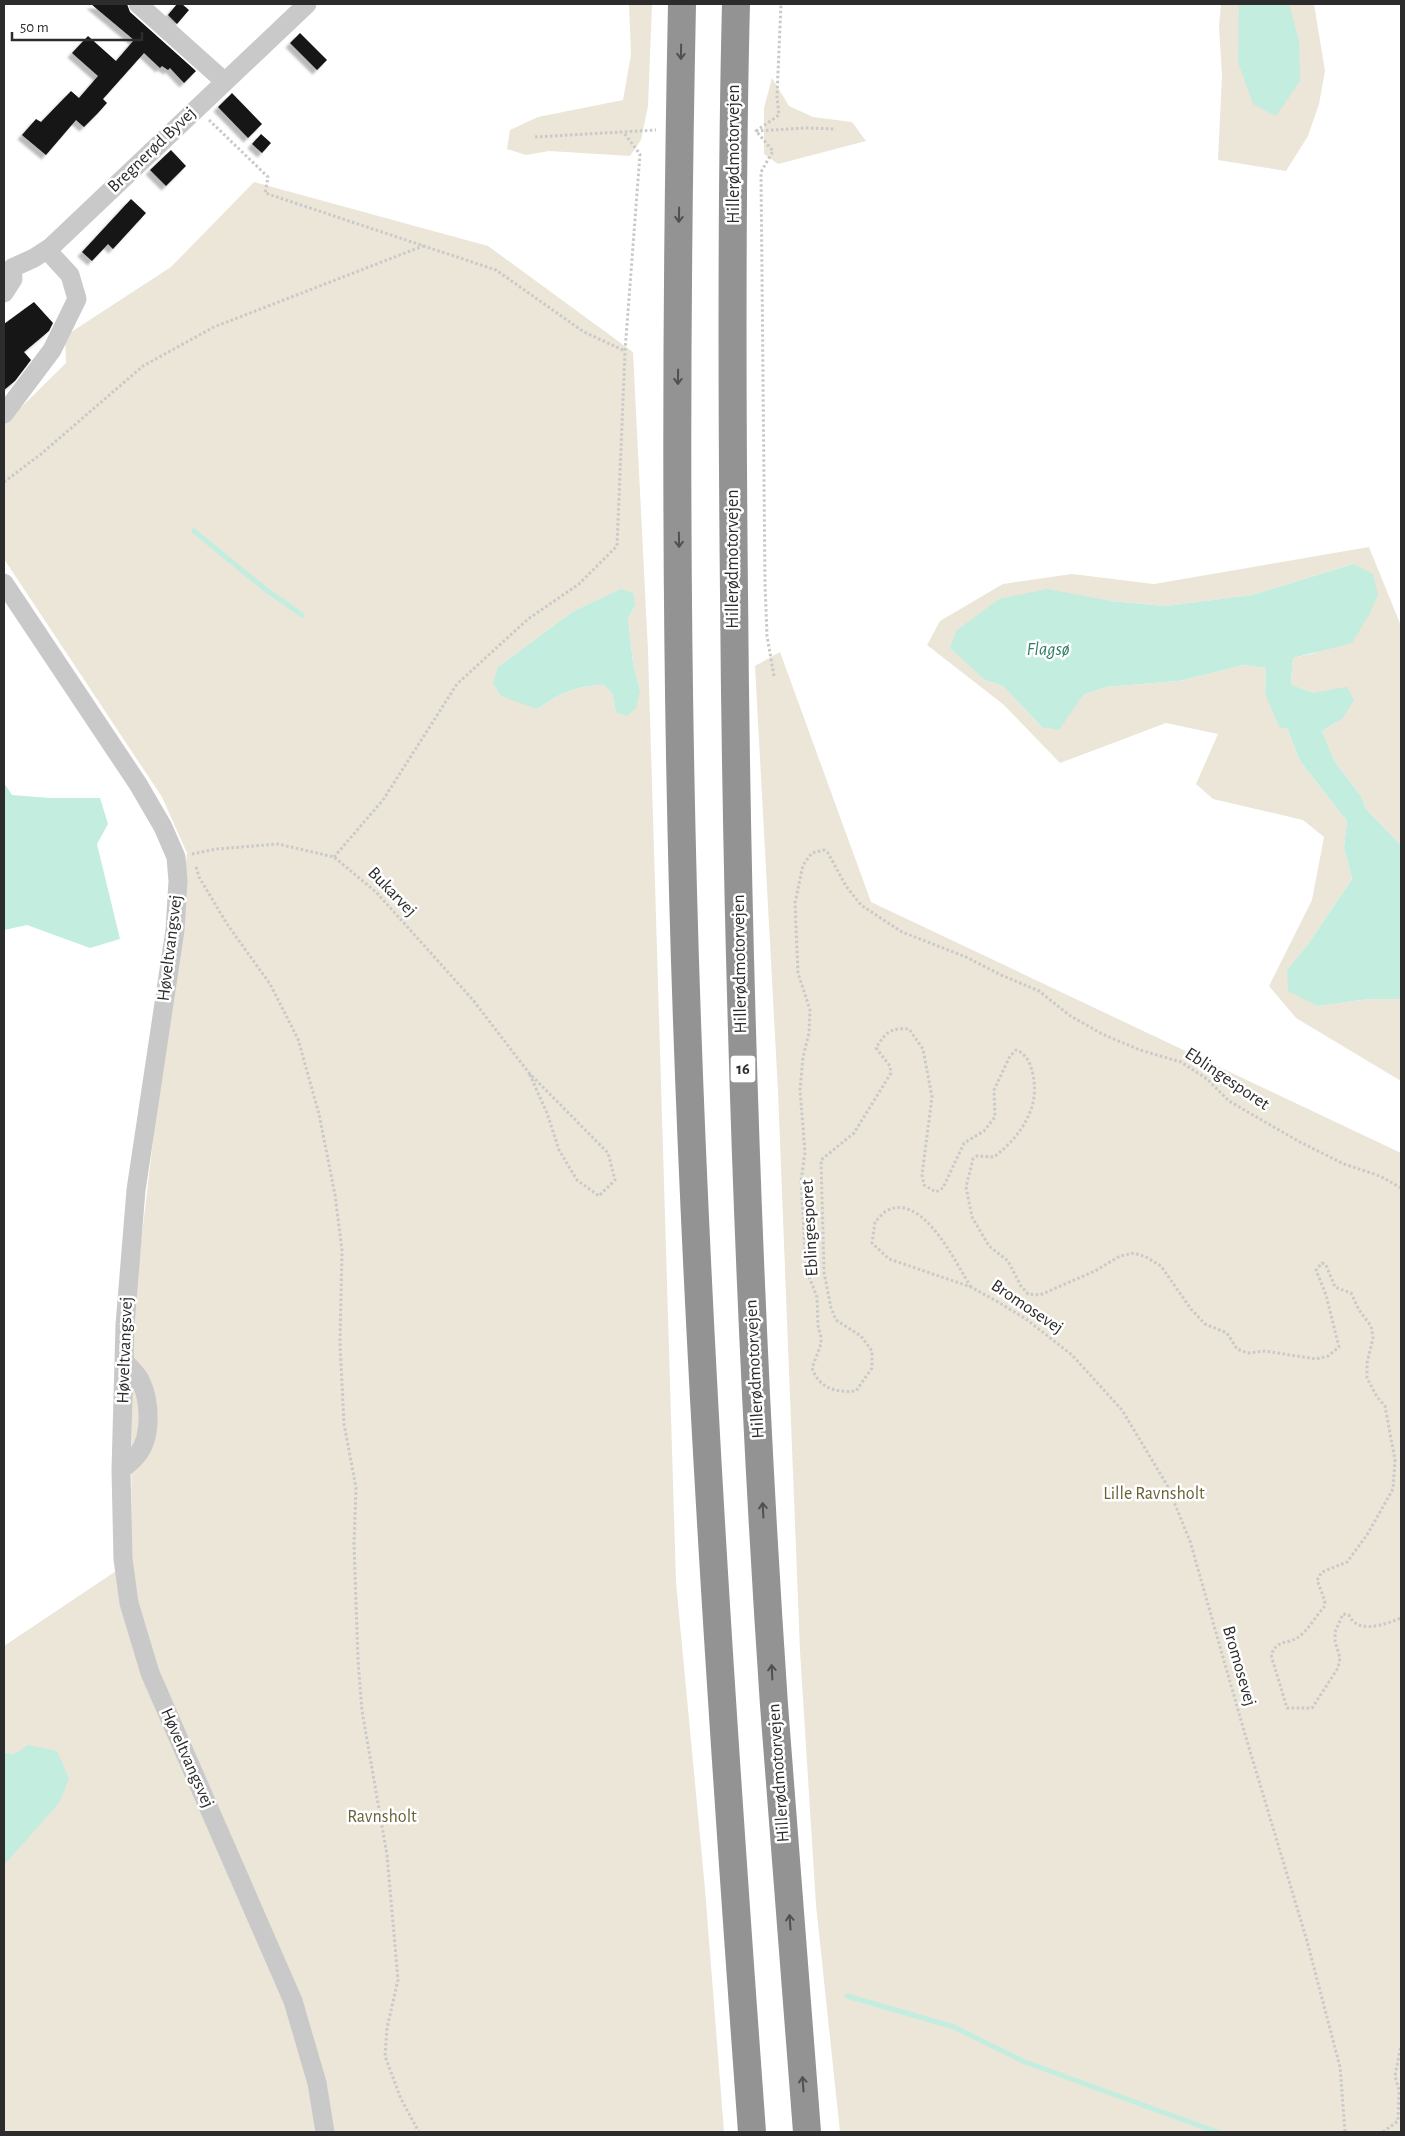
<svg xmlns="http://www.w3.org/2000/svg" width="1405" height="2136" font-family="'Alegreya Sans',sans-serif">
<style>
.green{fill:#ebe6d8;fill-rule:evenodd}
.water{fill:#c2eddf}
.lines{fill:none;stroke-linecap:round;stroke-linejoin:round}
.stream{stroke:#c2eddf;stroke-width:5}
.building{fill:#131313;filter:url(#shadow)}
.path{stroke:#c9c9c9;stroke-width:3;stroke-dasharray:2.5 2.5;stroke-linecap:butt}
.minor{stroke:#c9c9c9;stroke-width:19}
.highway{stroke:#939393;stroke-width:28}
.oneway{stroke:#505050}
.labels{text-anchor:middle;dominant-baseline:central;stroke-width:5;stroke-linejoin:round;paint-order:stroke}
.shield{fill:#fff;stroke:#6b6b6b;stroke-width:1}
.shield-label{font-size:16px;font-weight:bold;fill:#2c2c2c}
.street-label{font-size:18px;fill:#2c2c2c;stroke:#fff}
.park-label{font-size:18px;fill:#6a6137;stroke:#fff}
.water-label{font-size:19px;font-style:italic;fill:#308065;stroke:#fff}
</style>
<defs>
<filter id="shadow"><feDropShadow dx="-4.5" dy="4.5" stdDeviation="1" flood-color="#0004"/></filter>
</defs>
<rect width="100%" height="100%" fill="#fff"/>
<!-- green -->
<path class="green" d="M629,4h23l-4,102 -7,34 -11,16 -81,-5 -23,4 -19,-6 3,-19 28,-13 85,-17 8,-45z
M1221,4h93l11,67 -6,33 -11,32 -22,35 -68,-11 4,-84 -3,-50z
M772,78l17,28 24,11 39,5 14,19 -88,23 -14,-10v-46z
M254,182l234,64 145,106 15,299 28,931 29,307 19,243h-720v-267l9,-13 1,-98 -10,-2v-106l127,-85 1,-242 55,-466 -25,-56 -158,-238v-135l62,-61 -1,-27 106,-69zM621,590l14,15 -7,14 5,43 7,29 -24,21 -4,-19 -7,-8c-28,0 -46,9 -68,24l-39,-42 74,-55z
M1369,547l32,79v219l-35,-36 -5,-13 -26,-34 -13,-31 20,-12 -29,-26 -22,-9 2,-26 22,-5 38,-89 -101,31 -87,11 -54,-5 -126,79 18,6 39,41 41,-32 22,-8 74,-6 65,-16 22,3 -1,26 22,34 13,33 47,60 -3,26 8,32 -44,65 -21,26 31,36 50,-7h33v82l-105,-63 -27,-32 43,-86 12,-63 -21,-17 -90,-21 -17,-15 22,-50 -52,-11 -106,40 -56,-58 -77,-60 13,-24 63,-37 69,-10 82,10z
M780,652l91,250 530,251v979h-561l-24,-227 -16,-254 -22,-560 -23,-425z"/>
<!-- water -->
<path class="water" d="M1239,4h50l10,37 1,40 -24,35 -23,-12 -15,-42z
M1353,564l20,10 5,21 -9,20 -17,28 -59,15 -2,26 22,9 34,-6 7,13 -12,19 -20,12 13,31 26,34 5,13 35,36v154h-33l-50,7 -30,-15 -1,-21 21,-26 44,-65 -8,-32 3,-26 -47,-60 -13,-33h-7l-15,-34 1,-26 -22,-3 -65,16 -74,6 -22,8 -24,35 -17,-3 -39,-41 -18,-6 -35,-32 6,-17 43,-32 48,-10 64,12 54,5 87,-11z
M621,589l12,4 2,12 -7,14 5,43 7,29 -4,17 -9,8 -11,-4 -4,-19 -8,-8c-27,0 -45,9 -67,24l-36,-13 -8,-13 5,-16 74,-55z
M4,783l8,12 38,3h50l8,26 -11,20 23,95 -30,9 -63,-23 -23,5z
M28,1745l29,6 12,28 -10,24 -55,62v-113l10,2z"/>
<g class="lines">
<!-- stream -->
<path class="stream" d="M194,531l71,58 37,26
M847,1996l107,31 71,35 192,70"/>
</g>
<!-- building -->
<path class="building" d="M91,4h36l3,8 66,59 -12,12 -14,-15 -2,2 -6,-4 -2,2 -16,-15 -41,46 4,4 -9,10 -14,14 -8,-7 -30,35 -24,-20 14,-16 5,3 30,-31 8,7 19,-22 -26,-23 16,-17 28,25 18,-21z
M177,4h5l7,6 -12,14 -9,-9z
M300,33l27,27 -10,10 -27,-27z
M232,93l30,31 -14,14 -30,-31z
M261,134l10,9 -9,10 -10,-9z
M171,150l15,16 -20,20 -16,-16z
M131,199l15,14 -33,36 -5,-5 -16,17 -10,-9z
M34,302l19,21 -4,8 -25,21 7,8 -16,21 -11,9v-66z"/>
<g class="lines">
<!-- path -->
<path class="path" d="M209,120l59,57 -3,16 231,77 88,62 41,19 15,-197 -16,-21
M756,131l49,-3 31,1
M535,137l121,-7
M4,482l37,-28 102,-88 71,-39 209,-81
M774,676l-7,-40 -2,-52 -4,-412 12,-21 -17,-20 23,-16 -2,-19 4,-92
M192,854l25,-5 61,-5 56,13 42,35 97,108 56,73 79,80 7,27 -16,16 -22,-16 -18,-30 -12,-37 -18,-40
M334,857l49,-57 74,-116 71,-65 51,-35 38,-38 8,-195
M196,867l3,10 28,47 43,60 28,55 21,75 16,81 7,55 -2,93 4,81 12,64 -2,56 4,116 4,51 25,144 11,125 -11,48 -2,28 16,43 18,33
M1401,1188l-21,-12 -36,-12 -46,-23 -69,-40 -22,-22 -26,-17 -41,-12 -38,-16 -33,-19 -30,-24 -38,-16 -35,-18 -64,-25 -41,-27 -15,-19 -18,-33 -4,-3 -12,3 -9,12 -8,38 3,70 12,37 -1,23 -6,24 -3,33 5,62 -4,29 5,88 11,28 1,29 3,11v7l-9,24c7,20 23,25 44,23l16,-23v-17l-11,-15 -25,-16 -5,-12 -7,-36 -3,-112 33,-27 37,-60 -1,-7 -14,-18c9,-15 15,-21 33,-19l14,20 9,48 -10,78 2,10 12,7 7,-4 21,-45 20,-12 11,-14 -1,-27 16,-34 6,-6c9,3 14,12 16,21 10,35 -11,65 -38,86l-17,-1 -4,3 -7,28 6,30 17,29 19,15 13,25 7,8 12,1 55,-24 25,-15 14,-3 12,4 15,9 30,43 14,15 22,9 10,16 11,4 17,-2 51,8 12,-3 11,-9 -13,-52 -10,-25 6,-7 4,2 9,22 16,6 8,17 12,16 2,12 -6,25v15l10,19 8,9 10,54 -2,29 -26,46 -20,27 -25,10 -5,8 8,21 -1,6c-8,9 -17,25 -27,31 -12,7 -19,1 -26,17l16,53h25l26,-40 2,-10 -5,-17v-9l8,-18 6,1c9,20 37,9 52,3
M971,1287c-15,-23 -48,-96 -85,-76 -4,3 -8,8 -11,11l-3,21 17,16 82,28 27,15 28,17 46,36 50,55 45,75 23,56 54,190 63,210 33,126 5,65
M1383,2132l15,-11 1,-31 -4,-14 6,-31"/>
<!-- minor -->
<path class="minor" d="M138,4l86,77
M12,268l22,-10 17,-11 256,-243
M4,293l9,-14 -1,-11
M4,414l48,-64 25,-51 -7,-24 -23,-25
M4,583l134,201 25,43 13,30 2,24 -3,49 -39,260 -11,135 -4,145 2,89 6,44 21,70 143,328 24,82 8,49
M121,1470c6,-5 13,-10 17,-16 14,-18 12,-53 3,-72 -3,-8 -12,-15 -17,-21"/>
<!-- highway -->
<path class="highway" d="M682,4c-7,338 -7,678 5,1017 13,371 38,741 65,1111
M736,4c-5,196 -4,392 -2,589 3,371 15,742 40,1112 10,143 22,285 33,427"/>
</g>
<!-- one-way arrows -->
<defs><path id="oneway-shaft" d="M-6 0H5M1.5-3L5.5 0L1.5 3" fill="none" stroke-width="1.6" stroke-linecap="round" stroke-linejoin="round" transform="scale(1.25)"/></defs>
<g class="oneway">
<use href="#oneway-shaft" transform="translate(681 52) rotate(91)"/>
<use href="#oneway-shaft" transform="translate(679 215) rotate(91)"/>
<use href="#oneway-shaft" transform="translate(678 377) rotate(91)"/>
<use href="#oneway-shaft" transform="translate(679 540) rotate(89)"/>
<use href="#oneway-shaft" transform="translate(763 1510) rotate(-93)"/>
<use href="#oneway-shaft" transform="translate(772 1672) rotate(-93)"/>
<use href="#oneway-shaft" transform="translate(790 1922) rotate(-94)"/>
<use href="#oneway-shaft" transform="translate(803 2084) rotate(-94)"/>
</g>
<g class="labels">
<!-- shield labels -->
<rect class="shield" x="730.5" y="1055.5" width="25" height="27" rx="4"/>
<g class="shield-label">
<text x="743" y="1069">16</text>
</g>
<!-- street labels -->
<g class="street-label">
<text transform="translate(152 150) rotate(-44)">Bregnerød Byvej</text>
<text transform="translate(734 154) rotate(-90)">Hillerødmotorvejen</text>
<text transform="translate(733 559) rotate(-90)">Hillerødmotorvejen</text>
<text transform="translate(392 892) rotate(46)">Bukarvej</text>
<text transform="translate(170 948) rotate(-83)">Høveltvangsvej</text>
<text transform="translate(740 964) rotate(-91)">Hillerødmotorvejen</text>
<text transform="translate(1227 1079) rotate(34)">Eblingesporet</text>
<text transform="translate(810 1228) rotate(-93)">Eblingesporet</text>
<text transform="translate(1027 1307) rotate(34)">Bromosevej</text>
<text transform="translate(125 1350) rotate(-88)">Høveltvangsvej</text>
<text transform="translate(755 1369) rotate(-93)">Hillerødmotorvejen</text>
<text transform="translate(1239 1666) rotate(74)">Bromosevej</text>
<text transform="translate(187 1758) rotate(66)">Høveltvangsvej</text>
<text transform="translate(779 1773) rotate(-94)">Hillerødmotorvejen</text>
</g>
<!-- park labels -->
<g class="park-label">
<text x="1154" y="1494">Lille Ravnsholt</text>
<text x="382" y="1817">Ravnsholt</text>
</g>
<!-- water labels -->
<g class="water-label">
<text x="1048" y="649">Flagsø</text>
</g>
</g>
<!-- border -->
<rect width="1405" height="2136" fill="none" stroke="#2c2c2c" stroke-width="10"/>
<!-- scale -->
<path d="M12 32v8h130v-8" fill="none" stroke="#2c2c2c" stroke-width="2.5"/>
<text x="20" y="32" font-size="15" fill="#2c2c2c" stroke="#ffffff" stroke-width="4" paint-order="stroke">50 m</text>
</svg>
